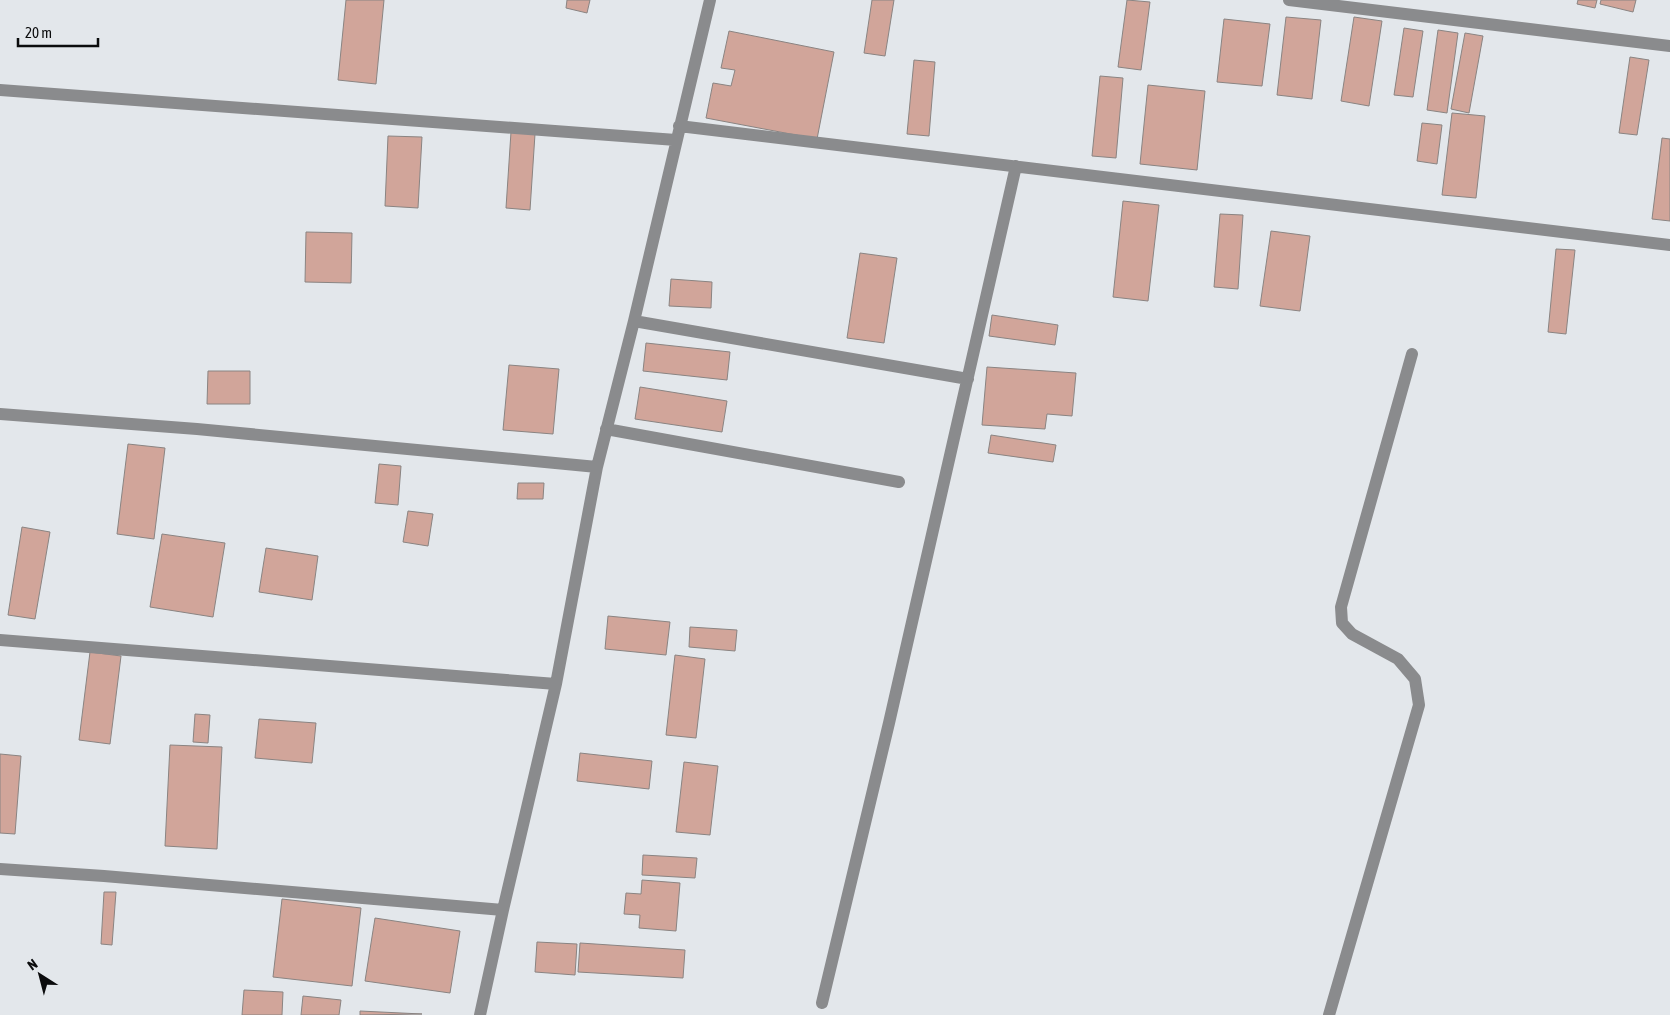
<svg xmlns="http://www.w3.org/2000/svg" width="1670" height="1015" font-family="'Asap Condensed',sans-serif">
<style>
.building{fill:#d1a59a;stroke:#8a8482}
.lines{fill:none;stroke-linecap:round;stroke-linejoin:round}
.minor{stroke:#8a8b8d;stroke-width:12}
</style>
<rect width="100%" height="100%" fill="#e3e7eb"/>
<!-- building -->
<path class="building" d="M346,0h38l-8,84 -38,-4z
M567,0h23l-3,13 -21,-5z
M872,0h22l-9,56 -21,-3z
M1127,0l23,2 -9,68 -23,-3z
M1578,0h19l-2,8 -18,-4z
M1601,0h35l-3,12 -33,-8z
M1286,17l35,3 -9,79 -35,-4z
M1354,17l28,4 -13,85 -28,-5z
M1224,19l46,5 -8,62 -45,-4z
M1404,28l19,3 -10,66 -19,-2z
M1438,30l20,3 -11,80 -20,-3z
M729,31l105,21 -17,87 -111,-21 7,-35 18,3 4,-16 -14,-2z
M1465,33l18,3 -14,77 -18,-4z
M1630,57l19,3 -12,75 -18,-2z
M914,60l21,2 -6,74 -22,-2z
M1100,76l23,2 -7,80 -24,-2z
M1148,85l57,6 -8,79 -57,-6z
M1452,113l33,3 -9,82 -34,-3z
M1422,123l20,2 -5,39 -20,-3z
M511,132l24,2 -5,76 -24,-2z
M388,136l34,1 -4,71 -33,-2z
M1662,138l8,1v82l-18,-2z
M1123,201l36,4 -11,96 -35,-4z
M1220,214l23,1 -5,74 -24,-2z
M1271,231l39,5 -10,75 -40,-5z
M306,232l46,1 -1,50 -46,-1z
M1556,249l19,1 -9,84 -18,-2z
M860,253l37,5 -13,85 -37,-5z
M671,279l41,3 -1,26 -42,-2z
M992,315l66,10 -3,20 -66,-9z
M646,343l84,9 -3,28 -84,-9z
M509,365l50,4 -6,65 -50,-4z
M987,367l89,6 -4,43 -25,-2 -2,15 -63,-4z
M208,371h42v33h-43z
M640,387l87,14 -5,31 -87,-13z
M991,435l65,10 -3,17 -65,-9z
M128,444l37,4 -11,91 -37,-5z
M379,464l22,2 -3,39 -23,-2z
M518,483h26l-1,16h-26z
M408,511l25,3 -5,32 -25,-4z
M22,527l28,5 -15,87 -27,-4z
M162,534l63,9 -12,74 -63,-10z
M266,548l52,8 -6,44 -53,-8z
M608,616l62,6 -4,33 -61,-6z
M690,627l47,3 -2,21 -46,-4z
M90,652l31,4 -11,88 -31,-4z
M675,655l30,4 -9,79 -30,-3z
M195,714l15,1 -2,28 -15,-1z
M259,719l57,4 -4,40 -57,-5z
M170,745l52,2 -5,102 -52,-3z
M580,753l72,8 -3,28 -72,-8z
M0,754l21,2 -6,78 -15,-1z
M684,762l34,4 -8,69 -34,-3z
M643,855l54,3 -2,20 -53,-3z
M642,880l38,3 -4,48 -37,-3 1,-13 -16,-1 2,-21 15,1z
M104,892h12l-4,53 -11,-1z
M282,899l79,9 -9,78 -79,-9z
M375,918l85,13 -10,62 -85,-12z
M537,942l40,2 -2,31 -40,-3z
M580,943l105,7 -2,28 -105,-6z
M244,990l39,2 -1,23h-40z
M303,996l38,4 -2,15h-38z
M360,1011l62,3 -62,1z"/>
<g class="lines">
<!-- minor -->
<path class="minor" d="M1289,0l381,46
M0,90l676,50
M679,126l991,119
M634,321l334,58
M0,414l197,15 400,38
M606,429l293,53
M0,640l556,44
M0,869l104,7 399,34
M822,1003l67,-280 127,-557
M480,1015l23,-105 53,-226 41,-217 37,-146 76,-321
M1329,1015l90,-310 -4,-26 -17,-20 -46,-25 -10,-11 -1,-16 71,-253"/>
</g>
<!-- north arrow -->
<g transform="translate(40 975) rotate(324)" stroke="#e3e7eb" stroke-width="4" paint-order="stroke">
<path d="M0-4L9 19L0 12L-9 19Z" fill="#0b0c0d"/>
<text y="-8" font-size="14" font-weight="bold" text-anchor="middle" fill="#0b0c0d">N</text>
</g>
<!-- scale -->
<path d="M18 38v8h80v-8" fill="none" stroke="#0b0c0d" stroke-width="2.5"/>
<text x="25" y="38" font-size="15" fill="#0b0c0d" stroke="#e3e7eb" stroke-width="4" paint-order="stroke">20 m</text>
</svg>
